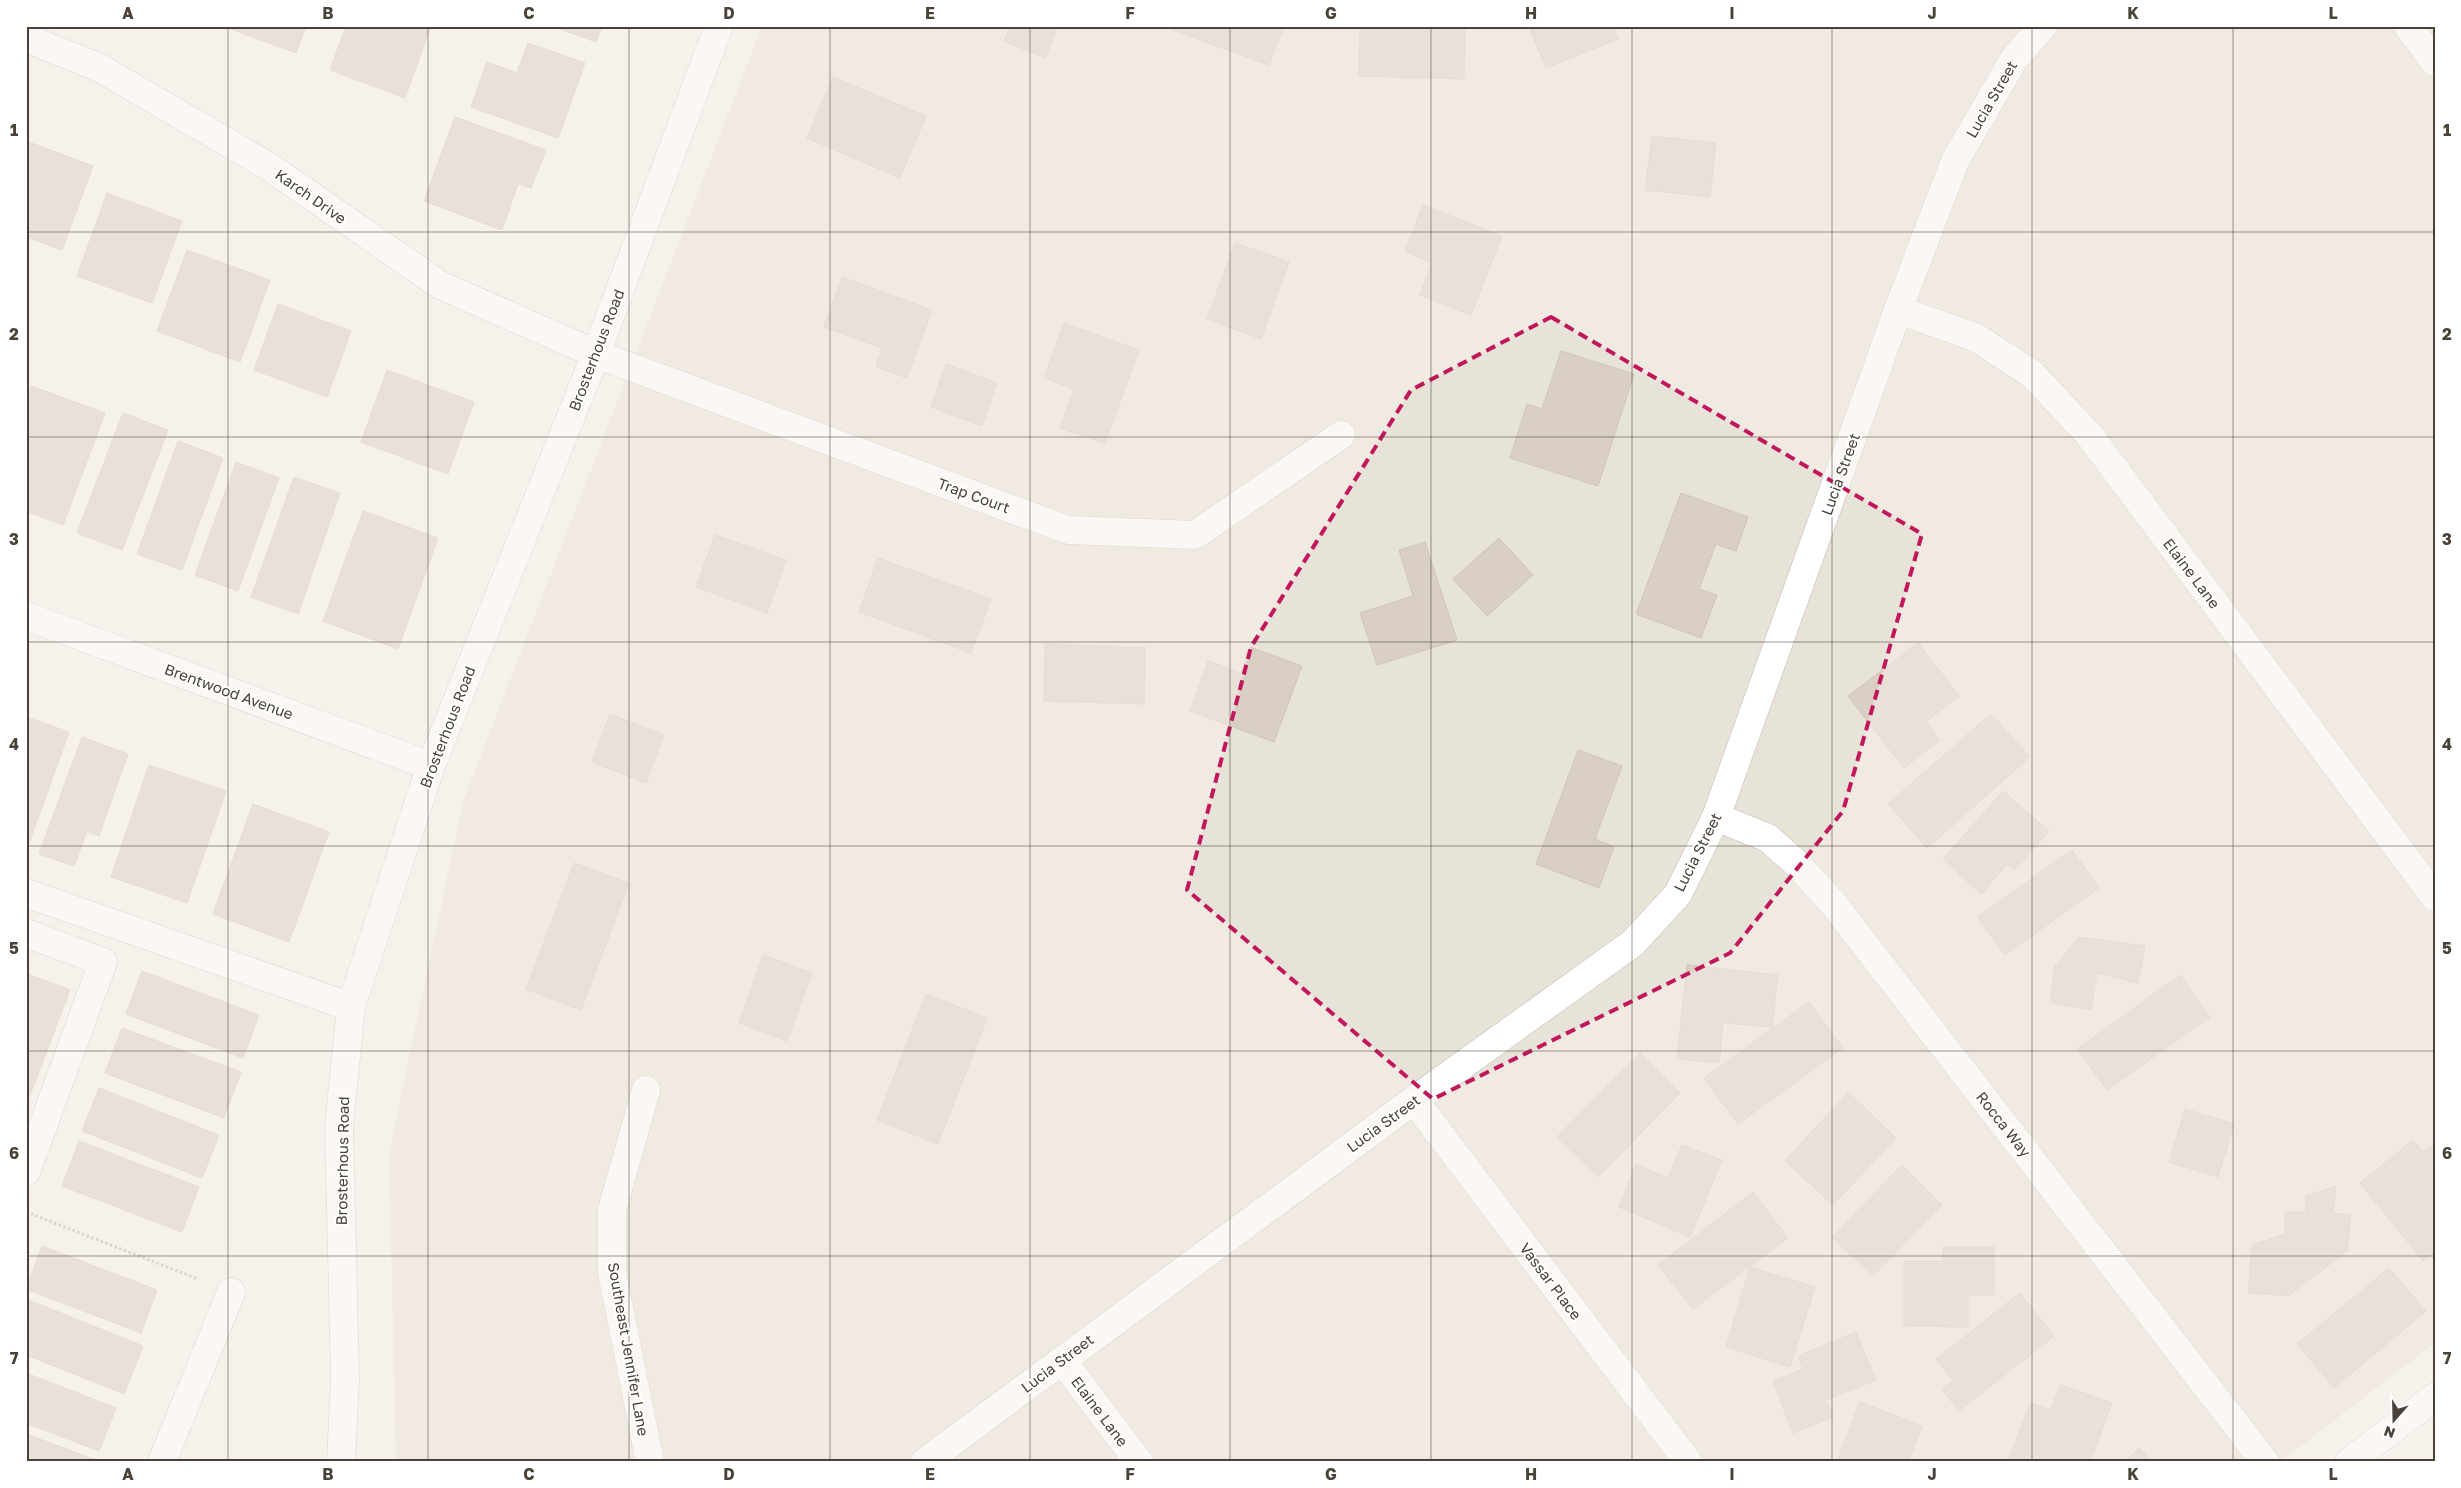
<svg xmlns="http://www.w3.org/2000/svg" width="2461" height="1488" font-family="'Golos Text',sans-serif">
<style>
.residential{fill:#e8e3d9}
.building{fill:#d9cfc3;stroke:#d0c4b4}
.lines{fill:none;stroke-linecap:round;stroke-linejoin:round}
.minor-casing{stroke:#c0b8ad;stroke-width:29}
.path{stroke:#c1b39f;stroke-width:3;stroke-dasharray:2.5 2.5;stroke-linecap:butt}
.minor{stroke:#fff;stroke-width:28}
.marked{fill:none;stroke:#c2185b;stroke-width:4;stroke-dasharray:10 6;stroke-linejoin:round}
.grid{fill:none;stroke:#484239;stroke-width:1;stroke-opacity:0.55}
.labels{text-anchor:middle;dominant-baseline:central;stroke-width:4;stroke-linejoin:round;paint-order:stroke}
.street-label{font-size:15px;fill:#484239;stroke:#fff}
.neatline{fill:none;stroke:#484239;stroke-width:2}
.grid-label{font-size:16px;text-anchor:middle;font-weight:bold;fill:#484239}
</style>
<rect width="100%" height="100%" fill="#f5f1eb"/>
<!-- residential -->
<path class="residential" d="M762,26h1673v1317l-155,119h-1884l-7,-309 74,-351z"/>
<!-- building -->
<path class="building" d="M232,26h74l-10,27 -65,-24z
M346,26h85l-26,72 -75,-28z
M552,26h50l-6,16z
M1010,26h48l-13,32 -41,-17z
M1162,26h122l-15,39z
M1360,26h105l-1,53 -105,-3z
M1540,26h73l5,13 -72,29 -16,-38z
M528,43l57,20 -27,75 -87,-31 16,-45 30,11z
M833,77l93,39 -26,62 -93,-40z
M455,117l91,33 -15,38 -13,-4 -16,46 -78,-29z
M1652,136l64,7 -6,54 -65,-7z
M26,141l67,25 -31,84 -36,-13z
M107,193l75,28 -30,82 -75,-27z
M1423,205l79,31 -31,79 -51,-20 12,-32 -27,-12z
M1235,243l54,19 -28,77 -54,-20z
M187,250l83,30 -30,82 -83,-31z
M842,277l90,33 -25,68 -31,-11 6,-19 -58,-21z
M278,304l73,27 -24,66 -73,-27z
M1064,323l75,27 -34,93 -45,-15 14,-39 -30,-11z
M1561,351l73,23 -36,112 -88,-28 17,-54 15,5z
M946,364l51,19 -15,43 -51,-19z
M387,370l87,32 -26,72 -87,-32z
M31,386l74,27 -42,112 -37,-14v-112z
M123,413l45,17 -46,120 -45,-17z
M178,441l45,17 -41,112 -45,-16z
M236,462l43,16 -41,113 -43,-16z
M294,477l46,16 -42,121 -47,-17z
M1681,493l67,24 -12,34 -20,-7 -17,45 18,6 -16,43 -65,-24z
M363,511l75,27 -40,111 -75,-28z
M715,535l71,25 -19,53 -71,-26z
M1499,538l34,37 -46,41 -34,-37z
M1425,542l32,98 -80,25 -17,-52 53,-17 -14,-46z
M878,558l113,41 -20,54 -112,-41z
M1918,643l41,53 -33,26 14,18 -36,28 -56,-72z
M1045,644l100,4 -1,56 -100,-3z
M1250,647l52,19 -28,76 -84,-31 18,-50 33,12z
M610,714l54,21 -18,48 -54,-21z
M1991,714l39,43 -103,91 -39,-44z
M26,717l43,15 -40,111 -3,-1z
M82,737l46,17 -29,82 -12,-5 -13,35 -35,-12z
M1578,750l44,16 -27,73 19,8 -15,41 -63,-24z
M149,765l77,26 -39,112 -76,-26z
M2003,791l46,40 -34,39 -8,-6 -26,30 -38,-35z
M253,804l76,28 -40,110 -76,-28z
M2072,850l27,38 -94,67 -28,-38z
M574,863l55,20 -48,127 -55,-21z
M2079,937l66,9 -7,37 -41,-10 -6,37 -41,-8 5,-36z
M763,955l49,18 -25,68 -48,-18z
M1687,965l91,10 -6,52 -49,-4 -4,40 -42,-4z
M142,971l117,44 -16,43 -117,-44z
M28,974l42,16 -41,108 -3,-1v-118z
M2180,975l30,42 -103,73 -30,-41z
M926,994l61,24 -49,126 -61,-24z
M1809,1002l34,46 -105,76 -34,-46z
M122,1028l119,44 -17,46 -119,-45z
M1640,1053l40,40 -82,84 -41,-40z
M99,1088l120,47 -17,43 -120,-47z
M1848,1092l48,46 -63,67 -48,-44z
M2185,1109l49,15 -16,53 -49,-15z
M2413,1140l10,12 12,-8v108l-12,9 -63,-78z
M79,1141l120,46 -17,45 -120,-46z
M1682,1145l40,15 -32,77 -71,-30 17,-43 32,14z
M1902,1165l40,40 -69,71 -41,-39z
M2336,1186l-3,27 18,2 -4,36 -59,45 -40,-3 4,-48 33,-11v-22h21v-16z
M1753,1192l35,46 -95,71 -35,-44z
M42,1246l115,44 -16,43 -115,-44z
M1943,1247h51v48h-26v32l-64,-1v-65h39z
M1750,1267l65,20 -25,80 -64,-20z
M2389,1268l37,43 -92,77 -37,-44z
M2020,1293l34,43 -95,75 -17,-22 11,-9 -17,-21z
M26,1299l117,47 -19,48 -98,-39z
M1856,1332l20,48 -50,20 7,17 -40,16 -20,-52 30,-12 -5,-13z
M26,1373l90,35 -17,43 -73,-28z
M2060,1385l52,18 -22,59h-82l22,-59 21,7z
M1860,1402l62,24 -14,36h-71z
M26,1434l70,26 -1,2h-69z
M2139,1448l13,14h-27z"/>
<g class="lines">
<!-- minor casing -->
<g class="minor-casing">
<path id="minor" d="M2408,26l27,36
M26,38l72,29 170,99 172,119 156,69 472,176 127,5 146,-100
M1898,310l77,27 57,37 58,62 345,461
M26,616l405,150
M1716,817l52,21 27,24 37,40 433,560
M26,893l325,114
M26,933l77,29 -77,210
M646,1090l-34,120v63l38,189
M1414,1100l274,362
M1062,1360l77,102
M162,1462l69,-170
M341,1462l4,-84 -6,-252 12,-119 80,-241 165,-412 123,-328
M925,1462l489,-362 219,-157 45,-49 38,-77 182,-507 57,-149 59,-102 29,-33
M2349,1462l86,-65"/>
</g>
<!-- path -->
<path class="path" d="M26,1212l172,67"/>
<!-- minor -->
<use href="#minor" class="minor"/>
</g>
<!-- marked area -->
<path d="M0 0H2461V1488H0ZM1551,317l371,217 -79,277 -113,142 -297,146 -246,-209 64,-243 160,-257z" fill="#f5f1eb" fill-opacity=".55" fill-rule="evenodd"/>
<path class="marked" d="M1551,317l371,217 -79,277 -113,142 -297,146 -246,-209 64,-243 160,-257z"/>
<!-- grid -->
<path class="grid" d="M228,26v1436M428,26v1436M629,26v1436M830,26v1436M1030,26v1436M1230,26v1436M1431,26v1436M1632,26v1436M1832,26v1436M2032,26v1436M2233,26v1436M26,232h2409M26,437h2409M26,642h2409M26,846h2409M26,1051h2409M26,1256h2409"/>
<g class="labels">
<!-- street labels -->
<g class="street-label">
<text transform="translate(1991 99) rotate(-60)">Lucia Street</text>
<text transform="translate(311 196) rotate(35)">Karch Drive</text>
<text transform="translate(596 350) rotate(-69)">Brosterhous Road</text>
<text transform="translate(1840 474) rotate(-70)">Lucia Street</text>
<text transform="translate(974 495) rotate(20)">Trap Court</text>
<text transform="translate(2192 573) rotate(53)">Elaine Lane</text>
<text transform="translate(229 691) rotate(20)">Brentwood Avenue</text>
<text transform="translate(447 727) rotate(-69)">Brosterhous Road</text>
<text transform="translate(1697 852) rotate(-63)">Lucia Street</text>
<text transform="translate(1383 1123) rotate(-36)">Lucia Street</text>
<text transform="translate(2004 1124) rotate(52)">Rocca Way</text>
<text transform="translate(342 1161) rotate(-89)">Brosterhous Road</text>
<text transform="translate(1551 1281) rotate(53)">Vassar Place</text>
<text transform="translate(629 1349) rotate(80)">Southeast Jennifer Lane</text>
<text transform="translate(1057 1363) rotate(-37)">Lucia Street</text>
<text transform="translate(1100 1411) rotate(53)">Elaine Lane</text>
</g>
</g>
<!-- border -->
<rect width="2461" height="1488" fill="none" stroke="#ffffff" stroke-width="55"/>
<!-- north arrow -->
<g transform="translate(2394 1420) rotate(200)" stroke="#ffffff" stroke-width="4" paint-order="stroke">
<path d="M0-4L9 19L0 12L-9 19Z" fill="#484239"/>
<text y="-8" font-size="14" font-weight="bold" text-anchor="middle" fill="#484239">N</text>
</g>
<rect x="28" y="28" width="2406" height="1432" class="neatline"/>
<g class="grid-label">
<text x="128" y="19">A</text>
<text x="328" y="19">B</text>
<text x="529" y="19">C</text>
<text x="729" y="19">D</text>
<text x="930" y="19">E</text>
<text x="1130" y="19">F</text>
<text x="1331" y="19">G</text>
<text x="1531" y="19">H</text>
<text x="1732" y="19">I</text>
<text x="1932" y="19">J</text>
<text x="2133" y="19">K</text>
<text x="2333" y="19">L</text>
<text x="14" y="136">1</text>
<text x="2447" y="136">1</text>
<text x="14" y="340">2</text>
<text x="2447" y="340">2</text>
<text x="14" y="545">3</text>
<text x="2447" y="545">3</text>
<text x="14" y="750">4</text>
<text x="2447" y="750">4</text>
<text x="14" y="954">5</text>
<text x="2447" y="954">5</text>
<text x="14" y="1159">6</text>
<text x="2447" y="1159">6</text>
<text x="14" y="1364">7</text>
<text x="2447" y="1364">7</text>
<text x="128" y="1480">A</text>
<text x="328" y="1480">B</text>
<text x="529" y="1480">C</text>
<text x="729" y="1480">D</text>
<text x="930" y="1480">E</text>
<text x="1130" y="1480">F</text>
<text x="1331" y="1480">G</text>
<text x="1531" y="1480">H</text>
<text x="1732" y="1480">I</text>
<text x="1932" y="1480">J</text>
<text x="2133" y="1480">K</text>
<text x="2333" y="1480">L</text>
</g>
</svg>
